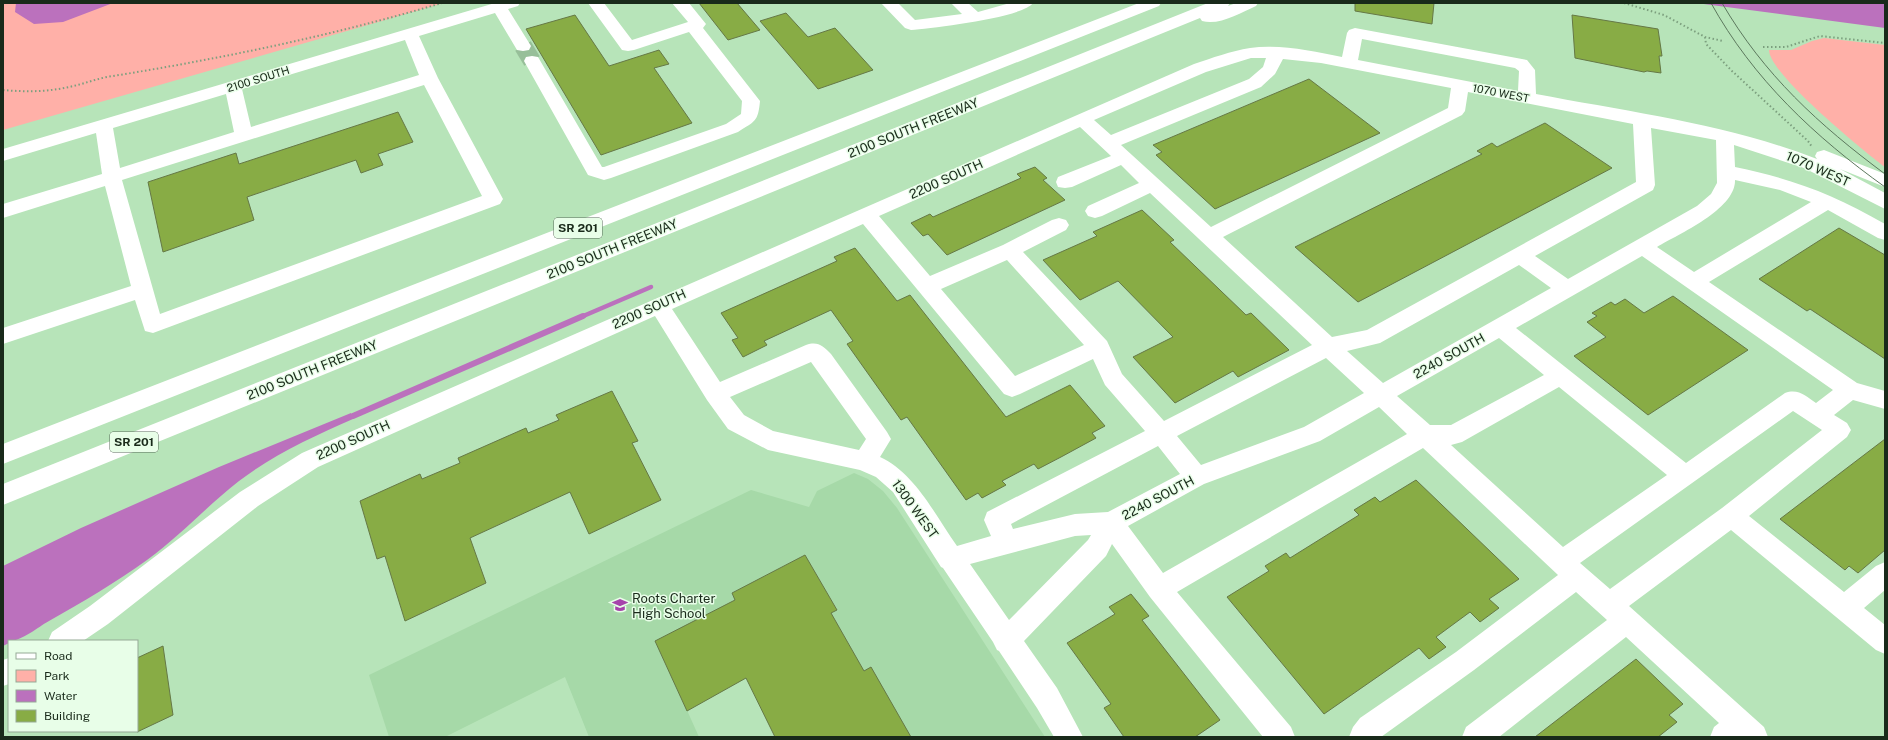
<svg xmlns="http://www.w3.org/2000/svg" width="1888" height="740" font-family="'Public Sans',sans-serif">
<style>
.built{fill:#a6d9a8}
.green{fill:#ffb0a8}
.water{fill:#bb71bd}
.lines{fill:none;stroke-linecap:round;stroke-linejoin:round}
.stream-far1{stroke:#bb71bd;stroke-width:4.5}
.stream{stroke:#bb71bd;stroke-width:6}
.building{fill:#88ac45;stroke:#657846}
.minor-tunnel{stroke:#97bf99;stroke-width:18;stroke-dasharray:18 9;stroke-linecap:butt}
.path{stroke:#7c9f7e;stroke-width:2;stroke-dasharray:1.5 2.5;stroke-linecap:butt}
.minor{fill:#fff;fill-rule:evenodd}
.highway{fill:#fff;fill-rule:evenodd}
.tram{stroke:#5c785d;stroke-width:1}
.labels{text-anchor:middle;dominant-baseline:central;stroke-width:3;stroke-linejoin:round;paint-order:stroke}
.far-street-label{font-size:11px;fill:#192a1a;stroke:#e8fee8}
.shield{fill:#e8fee8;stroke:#576a58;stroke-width:1}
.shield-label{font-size:12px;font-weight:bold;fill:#192a1a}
.street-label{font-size:13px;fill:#192a1a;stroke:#e8fee8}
.poi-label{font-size:13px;fill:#192a1a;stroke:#e8fee8;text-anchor:start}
</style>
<rect width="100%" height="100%" fill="#b7e4b9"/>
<!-- built -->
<path class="built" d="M854,473l14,6 15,12 14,17 148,229h-199l18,-66 -33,-58 6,-4 -32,-54 -73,38 3,7 -79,41 43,96h-110l-24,-60 -120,60h-56l-20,-62 382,-185 58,17 8,-16z"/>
<!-- green -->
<path class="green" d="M3,3h441l-441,127z
M1824,38l61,7v122c-21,-16 -116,-93 -116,-117h22l21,-9z"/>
<!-- water -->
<path class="water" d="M16,3h97l-50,19 -29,2 -19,-12z
M1696,3h189v25z
M351,413l2,6c-39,17 -80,36 -114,62 -32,25 -59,55 -92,79 -31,22 -64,42 -98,61 -11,6 -27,20 -40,20v2l-6,3v-80l78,-38 138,-61z"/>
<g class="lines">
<!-- stream-far1 -->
<path class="stream-far1" d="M581,317l70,-30"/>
<!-- stream -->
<path class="stream" d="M353,416l230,-100"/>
</g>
<!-- building -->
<path class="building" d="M699,3h38l23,27 -32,10z
M1355,3h79l-2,21 -77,-13z
M786,13l22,24 27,-9 38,42 -55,19 -58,-68z
M575,15l34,51 50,-16 10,14 -15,4 38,55 -91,32 -75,-126z
M1572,15l86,14 4,27h-3l2,17 -14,-2 -3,1 -69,-14z
M1309,79l71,54 -165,76 -59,-54 6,-3 -9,-7z
M398,112l15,30 -35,12 5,11 -22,8 -5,-13 -109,37 7,23 -91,32 -15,-70 88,-29 3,11z
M1545,123l67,45 -254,134 -63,-55 187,-93 -5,-3 15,-8 5,4z
M1035,167l12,11 -4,2 22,20 -118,55 -19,-21 -5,2 -12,-13 19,-9 3,3 88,-39 -4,-4z
M1142,210l32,30 -4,2 76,73 5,-2 38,37 -51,27 -5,-6 -58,32 -42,-46 40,-20 -55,-56 -38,19 -37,-40 54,-24 -4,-4z
M1839,228l46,27v104l-75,-50 -3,2 -48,-32z
M855,248l42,53 13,-6 96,122 64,-32 35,41 -13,7 4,5 -35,19 -23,12 -4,-5 -32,17 4,4 -24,13 -4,-5 -12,7 -59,-83 -6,3 -54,-76 6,-3 -22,-31 -67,31 3,4 -24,12 -11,-17 6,-2 -17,-25 116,-52 -3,-4z
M1673,296l75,54 -100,65 -74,-59 32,-19 -19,-15 10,-6 -5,-3 19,-11 4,3 10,-6 19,14z
M612,391l26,50 -6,2 29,57 -72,34 -19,-42 -100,46 16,45 -81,38 -20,-65 -8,3 -17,-58 60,-27 2,5 38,-16 -2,-5 68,-30 2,5 31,-13 -3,-5z
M1885,439v111l-27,23 -9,-7 -4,4 -65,-51z
M1416,480l103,99 -30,20 10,9 -19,14 -10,-10 -34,25 10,10 -17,12 -10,-11 -95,66 -97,-117 42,-26 -4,-5 21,-13 4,5 69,-43 -5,-5 21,-13 5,5z
M805,555l32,55 -6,3 33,58 7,-4 40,70h-136l-29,-59 -59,33 -32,-70 80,-41 -3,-7z
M1131,594l18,22 -7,4 78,100 -25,17h-71l-20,-29 7,-4 -44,-61 48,-29 -6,-7z
M163,646l10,69 -36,17v-74z
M1636,659l47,45 -14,11 8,7 -19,15h-123z"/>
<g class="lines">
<!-- minor-tunnel -->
<path class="minor-tunnel" d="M523,46l9,15"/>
<!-- path -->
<path class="path" d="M1624,3l40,12 41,22 18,4
M1705,37l1,7 26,27 76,70 4,6
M1763,47h23l34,-11 65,7
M3,90c22,2 44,2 66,-3 15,-3 29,-9 44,-11 112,-18 221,-41 329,-73"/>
<!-- minor -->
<path class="minor" d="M495,3h25l-2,3 -10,3 23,37 -2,4 -6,1 -6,-1 -22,-37 -76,23 19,42 65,121 -3,5 -347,129 -8,-2 -10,-31 -132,44v-16l128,-42 -26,-100 -102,32v-14l99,-30 -6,-41 -93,28v-12zM405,40l14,35 -168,52 -9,-38zM424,85l58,111 -322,118 -38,-134zM226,94l8,38 -114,36 -7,-40z
M588,3h16l28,37 56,-18 -16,-19h17l17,21 -3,4 57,73c-2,21 -5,20 -22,31l-127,46 -7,2 -16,-5 -64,-114 2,-4 6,-1 6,1 64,110h2l122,-43 15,-10 1,-13 -53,-69 -55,18 -6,1 -6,-1z
M881,3h17l17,17 47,-6 -11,-11h17l10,9 32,-9h23c-11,15 -101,25 -122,27l-6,-2z
M1355,28l172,32 8,10 1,24c94,18 191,30 281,65l-2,-3 2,-4 7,-2 61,24v13l-45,-18 45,24v16l-81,-41 -70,-23 1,22c58,12 98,27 150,57v16l-7,-2 -50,-28 -119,72 148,101 28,8v18l-32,-9 -19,15 13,8 4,7 -4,7 -98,79 95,76 32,-26 9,-4v28l-21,18 21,17v29l-9,-4 -145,-120 -102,76 135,121 4,10h-58l4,-10 5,-4 -93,-86 -127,100h-37l4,-10 141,-107 -31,-28 -102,78 -93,67h-32l4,-10 7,-9 96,-66 102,-77 -135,-127 -246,144 114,135 4,10h-32l-113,-140 -38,-53 -6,12 -82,85 33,47 26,49h-29l-17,-29 -38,-57 -2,-1 -4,-8 -50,-74 -2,-1 -48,-75 -17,-15 -16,-7 -92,-20 -40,-21 -21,-29 -52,-84 -337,151 -60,39 -150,118 -25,17h-35l4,-9 38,-26 150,-114 62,-39 892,-389c18,-6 37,-13 56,-16 29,-4 63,3 92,9l5,-24 2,-3zM1362,39l153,29 4,3 -1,20 -160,-31zM1251,58h15l-3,9 -14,12 -138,56 -17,-15 112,-48zM1283,59l38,4 130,25 -3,20 -237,119 -90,-82 140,-58 14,-13zM1468,92l165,32 3,58 -269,148 -35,7 -109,-100 239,-122 3,-4zM1080,127l31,29 -53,21 -2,5 2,5 7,1 7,-1 49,-22 18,18 -51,23 -3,5 3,5 7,2 7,-2 48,-23 162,152 -148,76 -42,-47 -15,-33 -84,-89 43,-22 3,-5 -3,-5 -7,-2 -7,2 -49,25 -73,31 -51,-60zM1651,128l65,12 1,43 -6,11 -14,12 -129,73 -33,-23 118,-66 2,-5zM1735,180l45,10 31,12 -117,70 -37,-25c22,-13 79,-38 78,-67zM863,224l141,170 8,3 8,-3 73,-35 12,26 40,46 -158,81 -3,8 7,16 -34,10c-22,-31 -42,-73 -77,-89l11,-18 -4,-7 -56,-78c-8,-8 -13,-13 -25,-9l-86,37 -48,-73zM1642,256l191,134 -17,13c-10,-7 -18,-15 -31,-10l-99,70 -170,-135zM1007,260l77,85 -69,31 -74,-87zM1519,265l32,23 -168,95 -36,-32 33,-8zM1499,338l45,37 -93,50h-21l-33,-29zM1326,358l38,35 -60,34 -103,38 -24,-29zM811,362l55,77 -7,11 -86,-19 -29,-16 -14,-18zM1559,387l108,88 -104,72 -112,-102 11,-3zM1379,407l28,27 -244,139 -35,-47 76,-42 116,-43zM1793,411l29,19 -100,78 -112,81 -30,-26zM1158,446l22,28 -72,38 -33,2 -62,15 -2,-5zM1091,535l-3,5 -79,80 -39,-56 105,-28z
M9,658v26l-6,2v-26z"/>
<!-- highway -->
<path class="highway" d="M1139,3h22l-2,3 -1156,458v-20z
M1208,3h22l-2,3 8,-3h22l-2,3c-16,7 -37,20 -54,15l-2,-3 -1197,487v-21z"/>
<!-- tram -->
<path class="tram" d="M1711,3c42,76 104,134 174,184
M1722,3c42,72 97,122 163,171"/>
</g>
<!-- icons -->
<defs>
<g id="school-bare" transform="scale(1.2)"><path d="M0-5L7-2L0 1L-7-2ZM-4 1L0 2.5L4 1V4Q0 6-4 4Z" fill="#a644ab" stroke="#e8fee8" stroke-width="2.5" paint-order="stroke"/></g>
</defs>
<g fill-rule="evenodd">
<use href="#school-bare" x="620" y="605"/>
</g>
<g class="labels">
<!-- far-street labels -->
<g class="far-street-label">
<text transform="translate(258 79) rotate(-17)">2100 SOUTH</text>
<text transform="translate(1501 93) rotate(11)">1070 WEST</text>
</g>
<!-- shield labels -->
<g class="shield">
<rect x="554" y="218" width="48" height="20" rx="3"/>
<rect x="110" y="432" width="48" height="20" rx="3"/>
</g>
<g class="shield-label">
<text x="578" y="228">SR 201</text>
<text x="134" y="442">SR 201</text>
</g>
<!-- street labels -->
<g class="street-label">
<text transform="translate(913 128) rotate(-22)">2100 SOUTH FREEWAY</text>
<text transform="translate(1818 169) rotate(24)">1070 WEST</text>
<text transform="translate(946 179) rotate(-24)">2200 SOUTH</text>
<text transform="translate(612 249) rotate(-22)">2100 SOUTH FREEWAY</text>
<text transform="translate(649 309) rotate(-24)">2200 SOUTH</text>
<text transform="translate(1449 356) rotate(-29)">2240 SOUTH</text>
<text transform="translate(312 370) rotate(-22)">2100 SOUTH FREEWAY</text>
<text transform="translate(353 440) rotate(-24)">2200 SOUTH</text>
<text transform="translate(1158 498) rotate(-28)">2240 SOUTH</text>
<text transform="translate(915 509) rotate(54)">1300 WEST</text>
</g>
<!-- poi labels -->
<g class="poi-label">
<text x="632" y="598">Roots Charter<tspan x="632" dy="15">High School</tspan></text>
</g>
</g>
<!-- border -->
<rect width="1888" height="740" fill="none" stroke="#192a1a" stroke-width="8"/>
<!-- legend -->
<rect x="8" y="640" width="130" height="92" fill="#e8fee8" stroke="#95a996"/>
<rect x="16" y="653" width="20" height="6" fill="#ffffff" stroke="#95a996"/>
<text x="44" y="660" font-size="12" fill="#192a1a">Road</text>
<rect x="16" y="670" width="20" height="12" fill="#ffb0a8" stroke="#95a996"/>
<text x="44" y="680" font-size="12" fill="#192a1a">Park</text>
<rect x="16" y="690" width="20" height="12" fill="#bb71bd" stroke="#95a996"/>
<text x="44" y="700" font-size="12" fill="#192a1a">Water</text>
<rect x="16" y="710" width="20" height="12" fill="#88ac45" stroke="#95a996"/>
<text x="44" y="720" font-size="12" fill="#192a1a">Building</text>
</svg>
